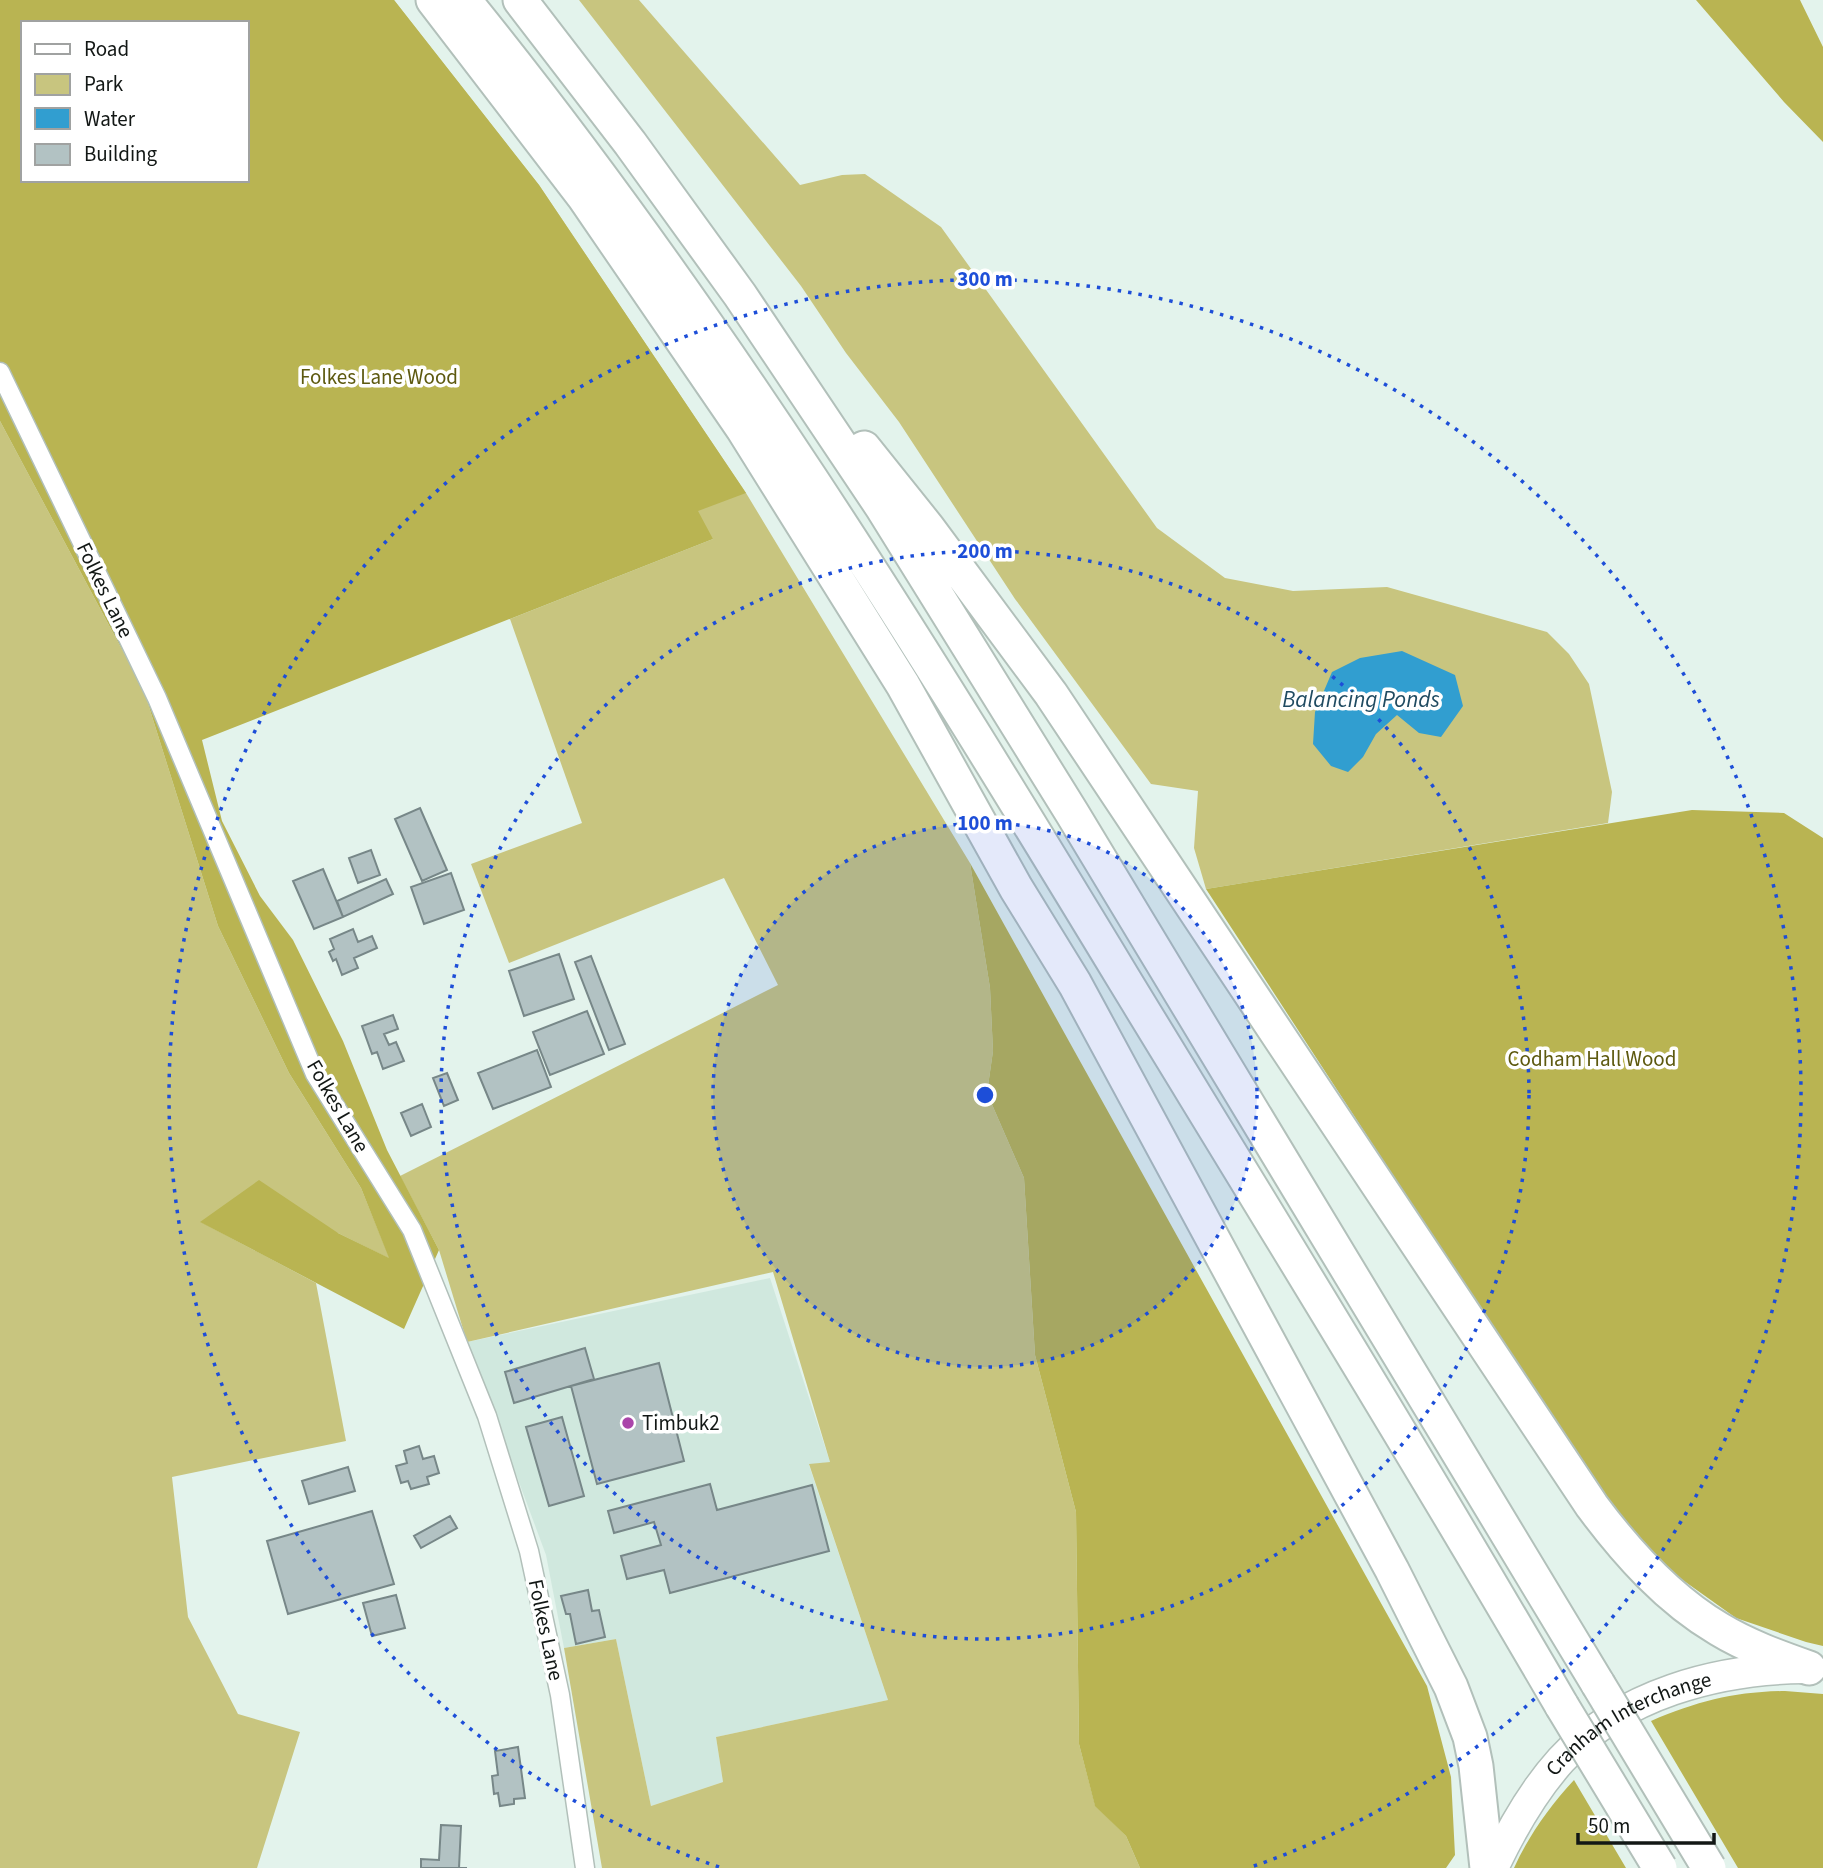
<svg xmlns="http://www.w3.org/2000/svg" width="1823" height="1868" font-family="'Source Sans 3',sans-serif">
<style>
.built{fill:#d0e8de}
.green{fill:#c8c57f;fill-rule:evenodd}
.forest{fill:#b9b452;fill-rule:evenodd}
.water{fill:#319ed0}
.building{fill:#b2c2c3;stroke:#778788;stroke-width:2}
.lines{fill:none;stroke-linecap:round;stroke-linejoin:round}
.minor-casing{stroke:#b2c0ba;stroke-width:21}
.trunk-casing{stroke:#b2c0ba;stroke-width:33}
.motorway-casing{stroke:#b2c0ba;stroke-width:37}
.minor{stroke:#fff;stroke-width:18}
.trunk{stroke:#fff;stroke-width:30}
.motorway{stroke:#fff;stroke-width:33}
.motorway-bridge-casing{stroke:#b2c0ba;stroke-width:37;stroke-linecap:butt}
.motorway-bridge{stroke:#fff;stroke-width:33}
.ring{fill:none;stroke:#1d4ed8;stroke-width:3.5;stroke-dasharray:3.5 7}
.poi-dot{fill:#aa45aa;stroke:#fff;stroke-width:2.5}
.labels{text-anchor:middle;dominant-baseline:central;stroke-width:7;stroke-linejoin:round;paint-order:stroke}
.park-label{font-size:21px;fill:#5d590f;stroke:#fff}
.street-label{font-size:21px;fill:#121715;stroke:#fff}
.poi-label{font-size:21px;fill:#121715;stroke:#fff;text-anchor:start}
.water-label{font-size:23px;font-style:italic;fill:#204b61;stroke:#fff}
.centre{fill:#1d4ed8;stroke:#fff;stroke-width:3.5}
.ring-label{font-size:21px;text-anchor:middle;font-weight:bold;fill:#1d4ed8;stroke:#fff;stroke-width:7;stroke-linejoin:round;paint-order:stroke}
</style>
<rect width="100%" height="100%" fill="#e3f3ec"/>
<!-- built -->
<path class="built" d="M770,1278l60,184 -21,3 79,235 -172,37 7,45 -72,24 -35,-167 -52,9 -18,-93 -79,-213z"/>
<!-- green -->
<path class="green" d="M0,0h394l145,185 207,308 224,370 20,125 3,63 -6,42 37,85 11,177 41,157 3,232 16,61 31,31 14,32h-538l-38,-220 52,-9 35,167 72,-24 -7,-45 172,-37 -79,-236 21,-2 -57,-190 -306,70 -28,-92 -39,-74 378,-191 -54,-107 -215,85 -38,-99 111,-41 -72,-204 203,-80 -713,-280zM23,23h224v157h-224z
M579,0h60l161,185 42,-10 23,-1 76,53 216,301 68,50 68,13 94,-4 160,45 22,22 20,30 23,108 -4,31 -402,66 -12,-41 4,-57 -47,-7 -136,-185 -116,-177 -53,-69 -45,-67z
M0,421l144,270 74,235 71,147 72,115 29,71 -52,-26 -137,-11 115,61 30,158 -174,36 16,140 50,97 62,18 -43,136h-257z"/>
<!-- forest -->
<path class="forest" d="M0,0h394l145,185 207,308 -48,18 15,28 -511,201 20,81 38,75 33,44 50,101 44,109 52,100 -35,79 -204,-107 59,-42 79,53 51,25 -28,-70 -72,-115 -71,-147 -74,-235 -144,-270zM23,23h224v157h-224z
M1696,0h104l23,47v95l-39,-40z
M1692,810l92,3 39,25v808l-17,-4 -70,-24 -66,-47 -60,-63 -404,-619z
M970,863l457,823 24,91 4,78 -9,13h-306l-14,-32 -31,-30 -16,-62 -3,-232 -41,-157 -11,-177 -37,-85 6,-42 -3,-63z
M1785,1691l38,3v174h-85l-87,-147c48,-20 81,-29 134,-30z
M1574,1780l52,88h-112c15,-33 36,-62 60,-88z"/>
<!-- water -->
<path class="water" d="M1402,651l53,24 8,31 -22,31 -22,-4 -22,-18 -21,19 -13,23 -15,15 -17,-6 -18,-22 2,-32 17,-40 28,-14z"/>
<!-- building -->
<path class="building" d="M420,808l27,62 -25,11 -27,-62z
M371,850l9,25 -22,8 -9,-25z
M323,869l20,48 -29,12 -21,-48z
M451,873l13,37 -40,14 -13,-37z
M386,879l7,15 -50,23 -6,-16z
M353,929l5,13 14,-6 5,12 -23,10 4,10 -16,7 -6,-16 -3,2 -4,-9 5,-3 -4,-10z
M559,954l15,45 -50,17 -15,-45z
M591,956l34,88 -16,6 -34,-88z
M587,1011l17,43 -54,21 -17,-43z
M393,1015l5,14 -14,5 5,11 7,-3 8,19 -21,8 -6,-17 -5,2 -10,-28z
M537,1050l14,37 -58,22 -15,-36z
M447,1073l11,27 -14,6 -11,-28z
M422,1104l9,23 -20,9 -10,-23z
M585,1348l9,31 -80,24 -9,-31z
M659,1363l25,98 -87,23 -26,-98z
M562,1417l22,79 -35,10 -23,-79z
M419,1446l4,13 11,-3 5,17 -12,4 2,7 -18,5 -3,-8 -7,2 -5,-17 11,-3 -3,-12z
M348,1467l7,24 -46,13 -7,-23z
M710,1484l7,26 95,-25 17,66 -159,42 -6,-23 -37,9 -6,-23 40,-11 -7,-23 -40,11 -6,-22z
M372,1511l22,73 -106,30 -21,-73z
M450,1516l7,12 -36,20 -7,-12z
M588,1590l4,21 7,-1 6,27 -29,7 -6,-30h-4l-5,-18z
M396,1595l9,33 -33,8 -9,-33z
M518,1747l7,51 -11,1v5l-14,2 -2,-13 -4,1 -2,-18 6,-1 -3,-24z
M441,1825l20,1 -2,42h8h-46v-9l18,1z"/>
<g class="lines">
<!-- minor casing -->
<g class="minor-casing">
<path id="minor" d="M0,372l157,326 158,376 97,156 75,186 42,135 31,144 25,173"/>
</g>
<!-- trunk casing -->
<g class="trunk-casing">
<g id="trunk">
<path id="s1" d="M1493,1868c18,-38 39,-76 68,-108 61,-66 156,-91 243,-92"/>
</g>
</g>
<!-- motorway casing -->
<g class="motorway-casing">
<path id="motorway" d="M433,0l151,197 159,232 160,256 113,203 59,96 317,586 59,117 19,50 6,29 11,102
M464,0c249,307 456,643 661,981 147,241 295,481 437,725
M520,0l110,143 110,152 142,212 190,306 526,871
M864,448l64,80 123,166 541,812c35,47 76,93 127,123 28,17 59,28 90,39"/>
</g>
<!-- minor -->
<use href="#minor" class="minor"/>
<!-- trunk -->
<use href="#trunk" class="trunk"/>
<!-- motorway -->
<use href="#motorway" class="motorway"/>
<!-- motorway-bridge casing -->
<g class="motorway-bridge-casing">
<path id="motorway-bridge" d="M1598,1684l111,184
M1562,1706l98,162"/>
</g>
<!-- motorway-bridge -->
<use href="#motorway-bridge" class="motorway-bridge"/>
</g>
<!-- distance rings -->
<circle cx="985" cy="1095" r="272" fill="#1d4ed8" fill-opacity=".12"/>
<g class="ring">
<circle cx="985" cy="1095" r="272"/>
<circle cx="985" cy="1095" r="544"/>
<path d="M719 1867A816 816 0 1 1 1251 1867"/>
</g>
<!-- markers -->
<circle class="poi-dot" cx="628" cy="1423" r="7"/>
<g class="labels">
<!-- park labels -->
<g class="park-label">
<text x="379" y="377">Folkes Lane Wood</text>
<text x="1592" y="1059">Codham Hall Wood</text>
</g>
<!-- street labels -->
<g class="street-label">
<text transform="translate(105 590) rotate(64)">Folkes Lane</text>
<text transform="translate(338 1106) rotate(60)">Folkes Lane</text>
<text transform="translate(546 1630) rotate(78)">Folkes Lane</text>
<text stroke="none"><textPath href="#s1" startOffset="206">Cranham Interchange</textPath></text>
</g>
<!-- poi labels -->
<g class="poi-label">
<text x="642" y="1423">Timbuk2</text>
</g>
<!-- water labels -->
<g class="water-label">
<text x="1361" y="699">Balancing Ponds</text>
</g>
</g>
<circle cx="985" cy="1095" r="10" class="centre"/>
<g class="ring-label">
<text x="985" y="286">300 m</text>
<text x="985" y="558">200 m</text>
<text x="985" y="830">100 m</text>
</g>
<!-- legend -->
<rect x="21" y="21" width="228" height="161" fill="#ffffff" stroke="#a0a2a1" stroke-width="2"/>
<rect x="35" y="44" width="35" height="10" fill="#ffffff" stroke="#a0a2a1" stroke-width="2"/>
<text x="84" y="56" font-size="21" fill="#121715">Road</text>
<rect x="35" y="74" width="35" height="21" fill="#c8c57f" stroke="#a0a2a1" stroke-width="2"/>
<text x="84" y="91" font-size="21" fill="#121715">Park</text>
<rect x="35" y="108" width="35" height="21" fill="#319ed0" stroke="#a0a2a1" stroke-width="2"/>
<text x="84" y="126" font-size="21" fill="#121715">Water</text>
<rect x="35" y="144" width="35" height="21" fill="#b2c2c3" stroke="#a0a2a1" stroke-width="2"/>
<text x="84" y="161" font-size="21" fill="#121715">Building</text>
<!-- scale -->
<path d="M1578 1833v10h136v-10" fill="none" stroke="#121715" stroke-width="3.5"/>
<text x="1588" y="1833" font-size="21" fill="#121715" stroke="#ffffff" stroke-width="5" paint-order="stroke">50 m</text>
</svg>
